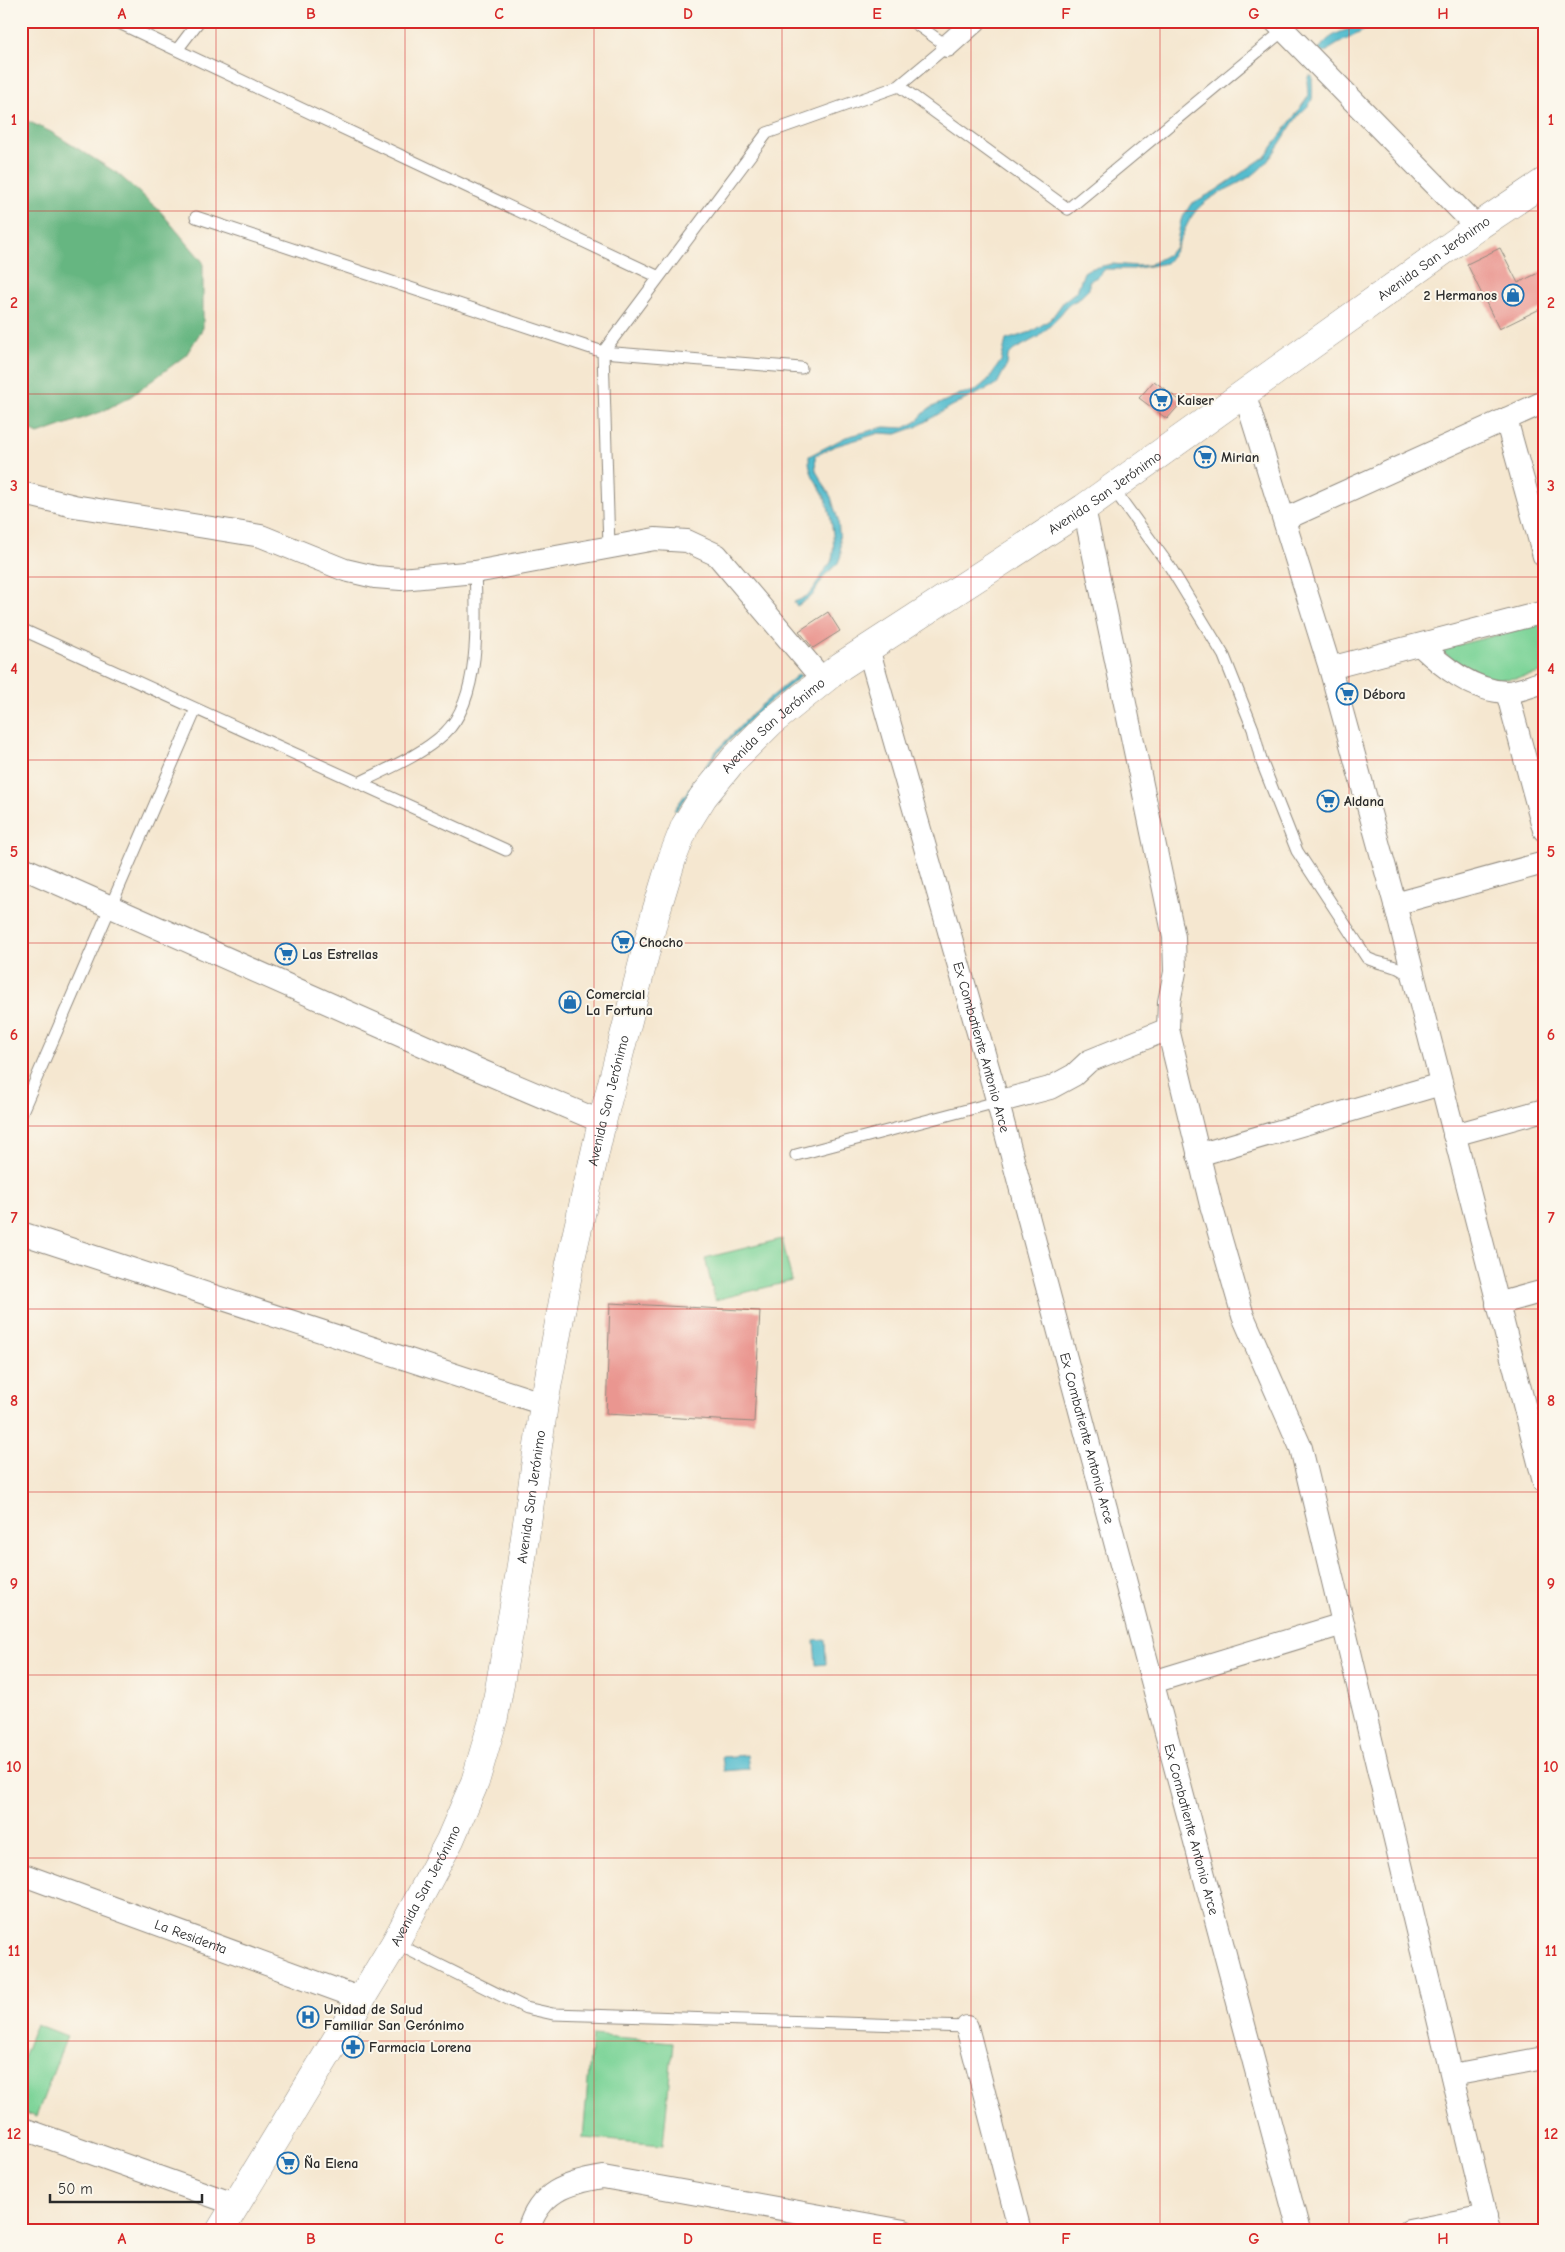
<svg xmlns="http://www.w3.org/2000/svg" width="1565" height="2252" font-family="'Comic Neue',sans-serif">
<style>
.green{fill:#7ed499;stroke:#548062}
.forest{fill:#66b681;stroke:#487056}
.water{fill:#52bcce;stroke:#3e747c}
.building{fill:#ea9690}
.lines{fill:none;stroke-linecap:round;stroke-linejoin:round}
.lane-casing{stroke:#90897e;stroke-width:13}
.street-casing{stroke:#90897e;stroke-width:24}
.secondary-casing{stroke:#90897e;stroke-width:29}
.lane{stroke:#fff;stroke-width:11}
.street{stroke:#fff;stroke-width:22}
.secondary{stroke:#fff;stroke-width:28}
.grid{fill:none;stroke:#d62828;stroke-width:1;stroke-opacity:0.55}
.labels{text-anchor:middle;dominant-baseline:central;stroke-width:4;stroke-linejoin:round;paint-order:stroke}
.street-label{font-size:14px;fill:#2b2b2b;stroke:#fbf7ec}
.poi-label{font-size:14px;font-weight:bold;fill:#2b2b2b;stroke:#fbf7ec;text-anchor:start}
.neatline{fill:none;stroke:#d62828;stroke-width:2}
.grid-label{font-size:16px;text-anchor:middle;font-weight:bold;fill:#d62828}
</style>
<rect width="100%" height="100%" fill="#fbf7ec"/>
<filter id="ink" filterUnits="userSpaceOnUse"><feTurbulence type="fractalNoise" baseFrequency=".02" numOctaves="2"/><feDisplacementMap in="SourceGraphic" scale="10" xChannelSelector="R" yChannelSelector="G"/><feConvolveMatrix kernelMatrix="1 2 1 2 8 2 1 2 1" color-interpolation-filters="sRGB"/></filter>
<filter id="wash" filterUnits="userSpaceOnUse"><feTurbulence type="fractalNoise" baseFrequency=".0096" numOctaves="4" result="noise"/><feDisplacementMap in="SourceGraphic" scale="20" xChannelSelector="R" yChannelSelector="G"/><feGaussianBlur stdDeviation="1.12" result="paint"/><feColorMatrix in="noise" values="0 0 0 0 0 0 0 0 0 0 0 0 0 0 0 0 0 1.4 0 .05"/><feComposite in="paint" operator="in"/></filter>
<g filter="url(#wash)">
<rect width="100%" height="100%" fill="#f5e7d0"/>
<!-- green -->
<path class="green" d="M1544,623v49c-49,13 -59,8 -101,-19l-1,-4z
M782,1239l10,42 -77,19 -10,-42z
M36,2024l31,12 -31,81 -15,-5v-50z
M592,2035l81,7 -10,103 -80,-7z"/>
<!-- forest -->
<path class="forest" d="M21,118l30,14 66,41 43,38 43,51v66l-17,27 -56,42 -29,15 -63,22 -17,-9z"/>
<!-- water -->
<path class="water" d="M1367,21h12c-17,13 -39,19 -56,33l-4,-4c10,-17 27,-20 45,-25z
M1309,75l3,1c0,7 1,16 0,23 -2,8 -10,11 -14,17 -15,20 -24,43 -44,58 -16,11 -35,17 -50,29 -21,16 -21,42 -38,60l-33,6h-28l-6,7 -10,5v8l-10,10 -10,5 -15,18 -16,15 -24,13 -6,6 -1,9 -10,19 -45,22 -36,21 -20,7 -17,-1 -44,13 -20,10 1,15 15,26 7,23 3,35 -3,8 -13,12 -13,21 -15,10 -3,-4c19,-7 19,-12 28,-28 2,-5 7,-8 9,-12 6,-14 0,-50 -6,-64 -7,-17 -17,-22 -16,-42l37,-19 38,-10 20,1 12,-6 12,-13 32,-15 15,-3 13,-11 13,-19 5,-21 25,-8 20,-13 13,-18 13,-10 7,-19 5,-3 23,-5 24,2 13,-1 18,-10 9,-8 5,-27 10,-16 24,-13 51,-35 42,-59 -1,-17z
M799,674l2,2 -41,34 -42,42 -42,59 -2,-1 43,-60 41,-42z
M825,1639l1,25 -10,1 -2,-25z
M747,1755l2,14 -25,2 -2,-14z"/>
<g id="blocks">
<!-- building -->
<path class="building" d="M1500,248l18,35 26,-13v37l-45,22 -32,-65z
M1154,381l28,21 -15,17 -28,-21z
M828,612l12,19 -27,17 -14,-17z
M610,1303l150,8 -6,111 -148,-8z"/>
</g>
</g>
<g filter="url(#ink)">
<use href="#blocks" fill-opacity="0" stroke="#90897e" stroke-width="1"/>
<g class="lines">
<!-- lane casing -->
<g class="lane-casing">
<path id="lane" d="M115,21l544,256
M177,50l22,-29
M899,86l169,123 216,-179
M196,217l407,135 198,16
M1112,487l58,80 54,89 29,73 8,31 36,91 70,107c15,8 32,5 44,20
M609,547l-6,-195 164,-219 132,-47 48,-40 -35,-25
M21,629l485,221
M359,783c30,-15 61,-27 86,-50 36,-34 32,-116 30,-161
M21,1114l175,-405
M796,1155l201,-53
M395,1943l131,65 27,6 414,13"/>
</g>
<!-- street casing -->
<g class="street-casing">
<g id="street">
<path d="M1275,21l202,206"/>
<path d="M947,46l28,-25"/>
<path d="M1244,392l86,276 65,236 149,578"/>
<path d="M1506,419l38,137"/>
<path d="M21,493l53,13 187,30 84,34 30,7 26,2 74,-7 180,-33 32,2 30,14 106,125"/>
<path d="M1084,508l90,429 1,35 -6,30 -1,27 43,176 32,111 58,132 188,783"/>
<path d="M1285,519l259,-117"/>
<path d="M1420,645c23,22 53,46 86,47 12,0 26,-7 38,-10"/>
<path id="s1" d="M868,648l125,437 306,1146"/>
<path d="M1330,668l214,-56"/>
<path d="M1507,692l37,138"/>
<path d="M21,867l444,197 137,58"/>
<path d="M1395,904l149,-41"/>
<path d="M997,1102l53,-14 24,-13 15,-14 79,-32"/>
<path d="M1454,1135l90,-25"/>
<path d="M1198,1155l243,-71"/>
<path d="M21,1233l523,171"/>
<path d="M1497,1304l47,-13"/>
<path d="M1153,1682l190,-58"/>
<path id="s2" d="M21,1874l341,125"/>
<path d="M967,2027l53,204"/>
<path d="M1452,2075l92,-17"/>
<path d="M21,2128l216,77"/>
<path d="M528,2231c11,-39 38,-48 75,-54l301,54"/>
<path d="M1409,2231l77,-15"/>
</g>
</g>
<!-- secondary casing -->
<g class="secondary-casing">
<g id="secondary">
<path id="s3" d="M220,2231l175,-288 55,-103 25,-58 19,-65 26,-145 24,-168 26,-141 32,-141 53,-207 17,-56 13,-33 18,-29 31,-38 36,-36 71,-57 243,-158 393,-281 67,-45"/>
</g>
</g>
<!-- lane -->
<use href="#lane" class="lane"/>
<!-- street -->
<use href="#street" class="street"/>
<!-- secondary -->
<use href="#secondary" class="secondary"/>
</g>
</g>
<!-- grid -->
<path class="grid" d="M216,21v2210M405,21v2210M594,21v2210M782,21v2210M971,21v2210M1160,21v2210M1349,21v2210M21,211h1523M21,394h1523M21,577h1523M21,760h1523M21,943h1523M21,1126h1523M21,1309h1523M21,1492h1523M21,1675h1523M21,1858h1523M21,2041h1523"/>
<!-- icons -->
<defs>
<g id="shop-ring" transform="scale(1.125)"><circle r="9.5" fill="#fbf7ec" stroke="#1f6fb2" stroke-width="1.5"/><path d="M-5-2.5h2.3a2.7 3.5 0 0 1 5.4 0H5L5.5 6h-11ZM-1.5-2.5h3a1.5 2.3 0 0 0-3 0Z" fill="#1f6fb2"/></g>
<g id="supermarket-ring" transform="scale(1.125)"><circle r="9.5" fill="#fbf7ec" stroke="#1f6fb2" stroke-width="1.5"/><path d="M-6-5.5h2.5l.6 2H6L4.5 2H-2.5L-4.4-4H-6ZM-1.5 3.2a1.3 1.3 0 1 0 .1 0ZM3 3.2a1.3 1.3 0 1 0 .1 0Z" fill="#1f6fb2"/></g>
<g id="hospital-ring" transform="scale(1.125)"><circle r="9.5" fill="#fbf7ec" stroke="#1f6fb2" stroke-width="1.5"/><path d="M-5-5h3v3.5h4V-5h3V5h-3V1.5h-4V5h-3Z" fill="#1f6fb2"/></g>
<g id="pharmacy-ring" transform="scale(1.125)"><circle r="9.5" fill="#fbf7ec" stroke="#1f6fb2" stroke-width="1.5"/><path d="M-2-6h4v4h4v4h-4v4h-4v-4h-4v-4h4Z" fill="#1f6fb2"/></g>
</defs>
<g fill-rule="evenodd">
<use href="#shop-ring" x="1513" y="295"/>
<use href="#supermarket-ring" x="1161" y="400"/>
<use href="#supermarket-ring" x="1205" y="457"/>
<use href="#supermarket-ring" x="1347" y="694"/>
<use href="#supermarket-ring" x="1328" y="801"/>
<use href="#supermarket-ring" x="623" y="942"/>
<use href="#supermarket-ring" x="286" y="954"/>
<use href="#shop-ring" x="570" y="1002"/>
<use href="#hospital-ring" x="308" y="2017"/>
<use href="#pharmacy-ring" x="353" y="2047"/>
<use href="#supermarket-ring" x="288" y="2163"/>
</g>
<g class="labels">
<!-- street labels -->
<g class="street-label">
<text stroke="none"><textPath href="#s3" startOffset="2442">Avenida San Jerónimo</textPath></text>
<text stroke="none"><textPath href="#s3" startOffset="2038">Avenida San Jerónimo</textPath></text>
<text stroke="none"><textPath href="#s3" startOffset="1632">Avenida San Jerónimo</textPath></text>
<text stroke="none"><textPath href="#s1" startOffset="415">Ex Combatiente Antonio Arce</textPath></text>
<text stroke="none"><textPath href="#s3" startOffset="1212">Avenida San Jerónimo</textPath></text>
<text stroke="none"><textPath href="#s1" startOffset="820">Ex Combatiente Antonio Arce</textPath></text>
<text stroke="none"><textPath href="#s3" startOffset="808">Avenida San Jerónimo</textPath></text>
<text stroke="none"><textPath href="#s1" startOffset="1225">Ex Combatiente Antonio Arce</textPath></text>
<text stroke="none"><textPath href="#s3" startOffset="402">Avenida San Jerónimo</textPath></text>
<text stroke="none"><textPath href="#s2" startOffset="181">La Residenta</textPath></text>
</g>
<!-- poi labels -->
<g class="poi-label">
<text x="1497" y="295" text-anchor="end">2 Hermanos</text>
<text x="1177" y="400">Kaiser</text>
<text x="1221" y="457">Mirian</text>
<text x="1363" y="694">Débora</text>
<text x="1344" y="801">Aldana</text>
<text x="639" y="942">Chocho</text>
<text x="302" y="954">Las Estrellas</text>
<text x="586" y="994">Comercial<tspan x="586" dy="16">La Fortuna</tspan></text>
<text x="324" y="2009">Unidad de Salud<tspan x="324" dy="16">Familiar San Gerónimo</tspan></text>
<text x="369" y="2047">Farmacia Lorena</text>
<text x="304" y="2163">Ña Elena</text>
</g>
</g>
<!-- margin -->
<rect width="1565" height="2252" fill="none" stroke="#fbf7ec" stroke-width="55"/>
<!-- scale -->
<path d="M50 2194v8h152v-8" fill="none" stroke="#2b2b2b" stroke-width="2.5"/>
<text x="58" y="2194" font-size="15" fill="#2b2b2b" stroke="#fbf7ec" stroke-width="4" paint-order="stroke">50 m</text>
<rect x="28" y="28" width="1510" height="2196" class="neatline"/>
<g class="grid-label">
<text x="122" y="19">A</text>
<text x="311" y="19">B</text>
<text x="499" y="19">C</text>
<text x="688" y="19">D</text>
<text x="877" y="19">E</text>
<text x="1066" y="19">F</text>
<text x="1254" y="19">G</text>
<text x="1443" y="19">H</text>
<text x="14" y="125">1</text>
<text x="1551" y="125">1</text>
<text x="14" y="308">2</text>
<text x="1551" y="308">2</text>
<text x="14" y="491">3</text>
<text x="1551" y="491">3</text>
<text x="14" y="674">4</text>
<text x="1551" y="674">4</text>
<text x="14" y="857">5</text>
<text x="1551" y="857">5</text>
<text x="14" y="1040">6</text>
<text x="1551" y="1040">6</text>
<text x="14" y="1223">7</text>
<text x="1551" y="1223">7</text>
<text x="14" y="1406">8</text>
<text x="1551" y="1406">8</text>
<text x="14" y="1589">9</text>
<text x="1551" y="1589">9</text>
<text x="14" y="1772">10</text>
<text x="1551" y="1772">10</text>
<text x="14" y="1956">11</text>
<text x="1551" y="1956">11</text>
<text x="14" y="2139">12</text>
<text x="1551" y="2139">12</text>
<text x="122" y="2244">A</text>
<text x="311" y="2244">B</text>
<text x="499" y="2244">C</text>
<text x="688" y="2244">D</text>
<text x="877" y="2244">E</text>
<text x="1066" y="2244">F</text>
<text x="1254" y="2244">G</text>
<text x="1443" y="2244">H</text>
</g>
</svg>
